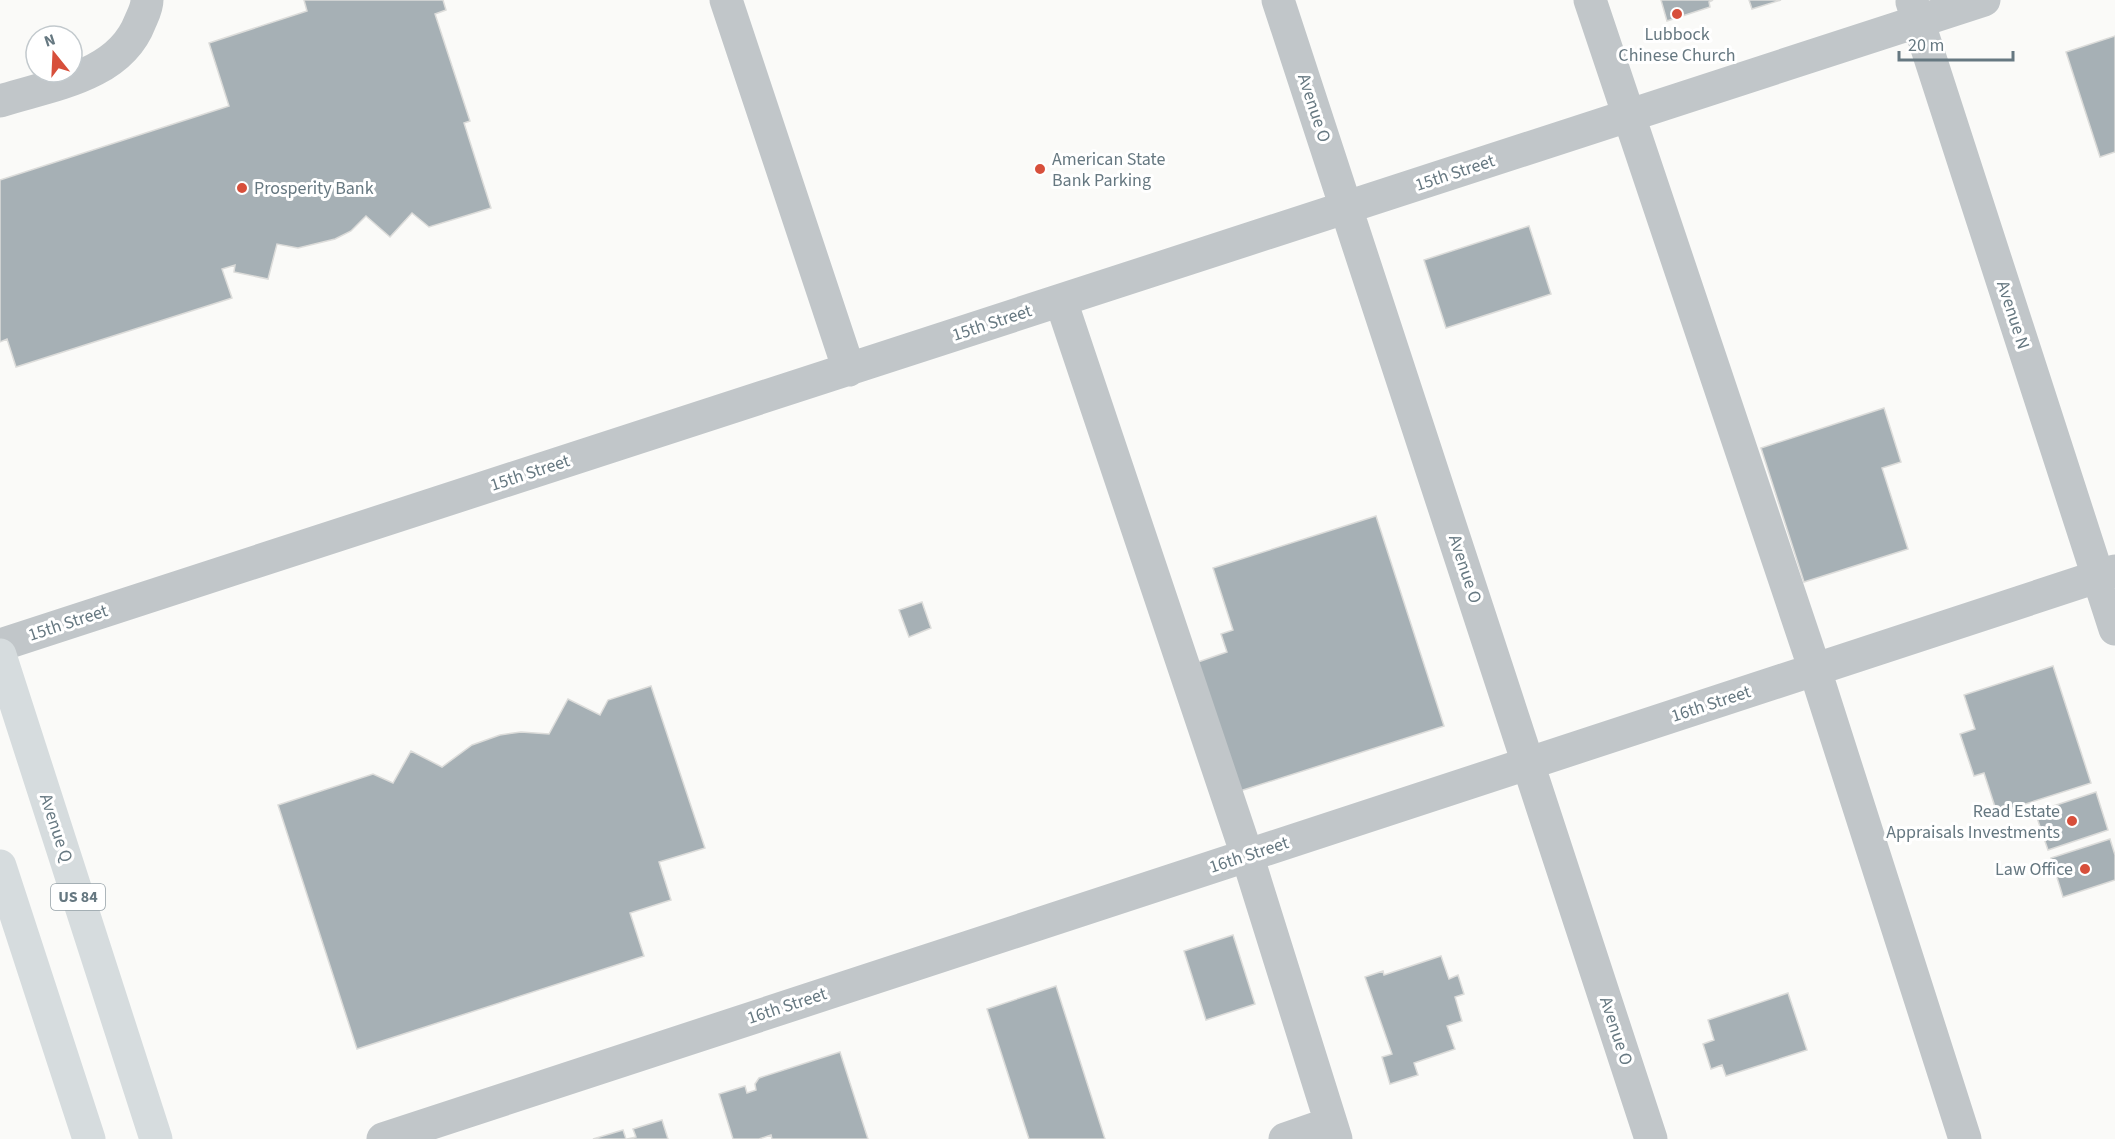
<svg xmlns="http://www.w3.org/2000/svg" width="2115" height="1139" font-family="'Source Sans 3',sans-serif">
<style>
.building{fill:#a6b0b5;stroke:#dcdcda;stroke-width:1.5}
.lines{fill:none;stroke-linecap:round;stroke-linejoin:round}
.minor{stroke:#c1c6c9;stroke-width:33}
.highway{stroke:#d6dcde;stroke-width:33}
.poi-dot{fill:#d74f3b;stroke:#fff;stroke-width:2}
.labels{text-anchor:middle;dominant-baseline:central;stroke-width:6;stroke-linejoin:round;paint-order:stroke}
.shield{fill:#fff;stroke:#94a0a7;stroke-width:1.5}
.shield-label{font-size:16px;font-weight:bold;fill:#667881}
.poi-label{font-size:18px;fill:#667881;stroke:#fff;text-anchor:start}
.street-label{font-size:18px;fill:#667881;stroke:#fff}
</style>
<rect width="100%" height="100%" fill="#fafaf8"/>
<!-- building -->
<path class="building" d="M304,0h139l3,10 -11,4 35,107 -6,2 27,85 -62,19 -17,-14 -22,24 -24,-21 -15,15 -16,8 -37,9 -21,-4 -9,35 -34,-7 1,-7 -13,4 10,29 -216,69 -9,-28 -7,3v-162l229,-74 -20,-63 98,-32z
M1661,0h52l-4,2 1,5 -43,14z
M1749,0h32l-29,9z
M2115,36v116l-15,5 -34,-105z
M1529,226l22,68 -105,34 -22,-68z
M1884,408l17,54 -19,6 26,81 -104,33 -43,-134z
M1376,516l68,210 -204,65 -42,-129 29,-10 -6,-18 12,-4 -20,-62z
M922,602l9,26 -22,9 -10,-27z
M2053,666l38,117 -94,30 -13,-40 -10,3 -14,-42 15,-5 -11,-34z
M651,686l54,162 -46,14 12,38 -41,13 14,43 -287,93 -79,-244 95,-31 20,9 18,-32 31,16 30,-22 28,-10 21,-3 28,2 19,-35 32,16 8,-15z
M2096,792l12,38 -60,20 -13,-38z
M2110,839l5,16v25l-52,17 -12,-39z
M1233,935l22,69 -49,16 -22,-69z
M1441,956l8,23 9,-4 6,19 -9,3 7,24 -15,5 8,23 -41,14 4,12 -28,9 -8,-27 10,-3 -27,-77 18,-6 1,4z
M1056,986l49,153h-76l-42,-130z
M1788,993l19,57 -81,26 -4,-11 -11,4 -8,-25 11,-4 -6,-20z
M840,1052l28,87h-96l-1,-4 -12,4h-26l-14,-45 26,-8 2,7 9,-3 -1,-6 4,-6z
M662,1120l6,19h-41l9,-2 -3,-8z
M623,1130l3,9h-33z"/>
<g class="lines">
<!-- minor -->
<path class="minor" d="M726,0l123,370
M1278,0l373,1139
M1590,0l225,670 150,469
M1912,2l203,627
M0,101c50,-16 119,-24 140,-79 3,-7 7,-14 7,-22
M1061,301l186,554 89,284
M0,645l1984,-645
M383,1139l1732,-568
M1285,1139l46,-16"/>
<!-- highway -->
<path class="highway" d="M0,655l156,484
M0,866l89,273"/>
</g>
<!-- markers -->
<g class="poi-dot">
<circle cx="1677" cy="14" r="6"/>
<circle cx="1040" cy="169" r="6"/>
<circle cx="242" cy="188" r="6"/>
<circle cx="2072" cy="821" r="6"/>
<circle cx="2085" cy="869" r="6"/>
</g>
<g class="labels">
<!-- shield labels -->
<rect class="shield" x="51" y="884" width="54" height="26" rx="4.5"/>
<g class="shield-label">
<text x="78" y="897">US 84</text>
</g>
<!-- poi labels -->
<g class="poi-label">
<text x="1677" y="34" text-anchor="middle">Lubbock<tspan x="1677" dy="21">Chinese Church</tspan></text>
<text x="1052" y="159">American State<tspan x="1052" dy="21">Bank Parking</tspan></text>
<text x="254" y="188">Prosperity Bank</text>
<text x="2060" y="811" text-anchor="end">Read Estate<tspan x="2060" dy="21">Appraisals Investments</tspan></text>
<text x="2073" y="869" text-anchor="end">Law Office</text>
</g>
<!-- street labels -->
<g class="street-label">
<text transform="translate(1314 108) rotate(72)">Avenue O</text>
<text transform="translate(1455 173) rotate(-18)">15th Street</text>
<text transform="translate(2013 315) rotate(72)">Avenue N</text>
<text transform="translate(992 323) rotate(-18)">15th Street</text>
<text transform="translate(530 473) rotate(-18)">15th Street</text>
<text transform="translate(1465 569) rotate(72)">Avenue O</text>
<text transform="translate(68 623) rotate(-18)">15th Street</text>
<text transform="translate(1711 704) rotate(-18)">16th Street</text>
<text transform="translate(56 828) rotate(72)">Avenue Q</text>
<text transform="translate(1249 855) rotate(-18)">16th Street</text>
<text transform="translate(787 1006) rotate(-18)">16th Street</text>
<text transform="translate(1616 1031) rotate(72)">Avenue O</text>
</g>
</g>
<!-- north arrow -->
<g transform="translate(54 54) rotate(342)"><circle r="28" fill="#ffffff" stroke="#c2c9cd" stroke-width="1.5"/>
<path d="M0-4.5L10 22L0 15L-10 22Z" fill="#d74f3b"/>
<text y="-9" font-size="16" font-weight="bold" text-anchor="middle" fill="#667881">N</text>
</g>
<!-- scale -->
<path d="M1899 51v9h114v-9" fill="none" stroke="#667881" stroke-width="3"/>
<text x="1908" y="51" font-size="18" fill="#667881" stroke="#ffffff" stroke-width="4.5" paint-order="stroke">20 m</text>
</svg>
